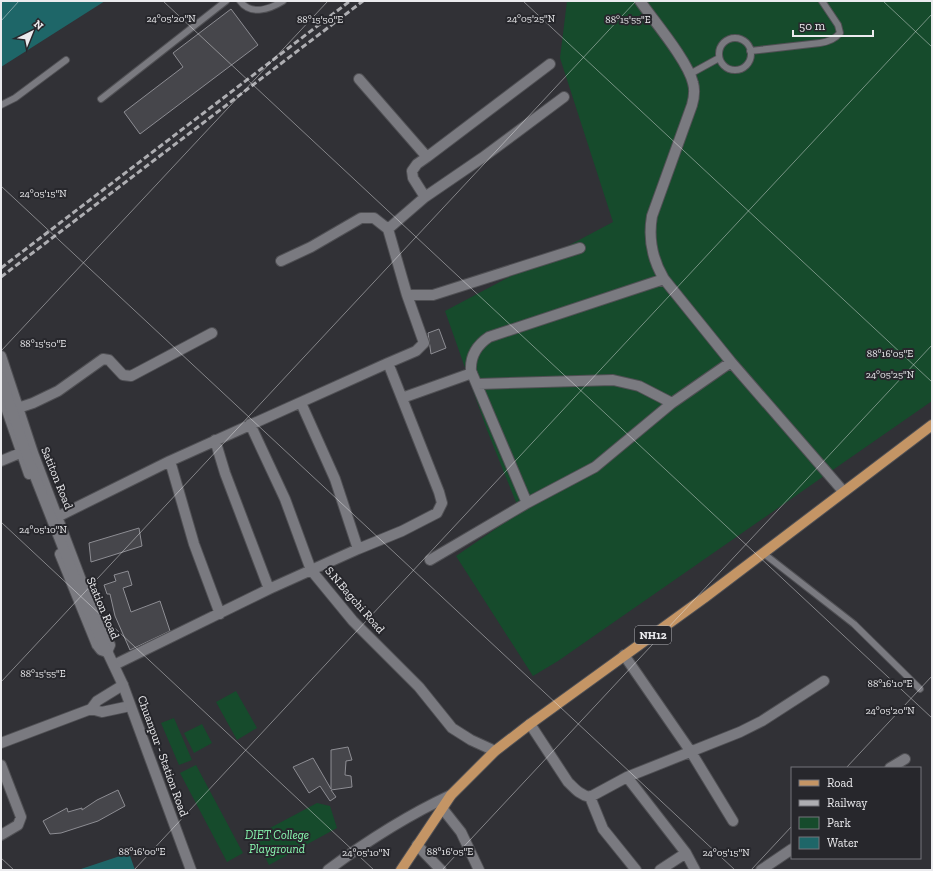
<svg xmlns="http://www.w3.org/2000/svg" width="933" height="871" font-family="'Zilla Slab',serif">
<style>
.green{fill:#164b2c}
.water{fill:#1e6668}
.building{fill:#46464b;stroke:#8d8d93}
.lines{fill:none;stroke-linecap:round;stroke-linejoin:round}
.lane-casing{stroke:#505054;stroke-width:8}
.street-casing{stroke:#505054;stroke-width:12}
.secondary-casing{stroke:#505054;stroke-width:12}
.primary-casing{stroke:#505054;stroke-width:12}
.lane{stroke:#7a7a80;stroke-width:6}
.street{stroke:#7a7a80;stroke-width:10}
.secondary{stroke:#7a7a80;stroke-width:10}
.primary{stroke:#c49565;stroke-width:10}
.rail{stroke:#aeaeb2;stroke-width:3;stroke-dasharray:6 3;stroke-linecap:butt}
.ticks{fill:none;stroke:#ebebee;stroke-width:1;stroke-opacity:0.45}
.labels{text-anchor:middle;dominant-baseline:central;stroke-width:4;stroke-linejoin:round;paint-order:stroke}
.shield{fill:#27272c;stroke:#b0b0b4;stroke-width:1}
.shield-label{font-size:11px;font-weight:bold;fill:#ebebee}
.street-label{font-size:12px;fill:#ebebee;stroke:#27272c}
.park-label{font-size:12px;font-style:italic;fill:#8afab1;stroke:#27272c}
.ticks-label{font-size:10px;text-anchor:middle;fill:#ebebee;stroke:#27272c;stroke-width:4;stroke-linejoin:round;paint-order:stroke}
</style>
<rect width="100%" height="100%" fill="#313136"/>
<!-- green -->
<path class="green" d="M567,1h365v400l-374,260 -25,15 -77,-120 64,-44 -33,-82 -42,-119 168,-89 -53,-164z
M236,691l21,37 -20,12 -21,-38z
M174,718l18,42 -13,5 -18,-42z
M202,724l10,19 -18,10 -10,-20z
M196,765l47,88 -16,9 -47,-89z
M317,803l13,3 7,22 -68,37 -14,-29z"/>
<!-- water -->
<path class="water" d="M1,1h104l-104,66z
M129,853l6,17h-57z"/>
<!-- building -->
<path class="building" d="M231,9l27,36 -118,89 -16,-22 59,-45 -10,-14z
M439,329l7,19 -15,6 -3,-21z
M139,528l3,18 -51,16 -2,-19z
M128,571l4,14 -9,3 8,24 29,-11 10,30 -40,19 -15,-34 -5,-22h-3l-3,-9 12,-4 -2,-6z
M348,747l4,13 -6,1 -1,14 6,1 1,11 -21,3 5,7 -6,4 -10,-15 -11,7 -16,-26 20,-9 18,31v-39z
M118,790l7,16 -27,15 -37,12 -11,1 -7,-13 24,-13 1,4 14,-4v2l15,-10z"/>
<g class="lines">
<!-- lane casing -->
<g class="lane-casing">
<path id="lane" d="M240,1c11,15 30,8 43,0
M719 54a16 16 0 1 1 32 0a16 16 0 1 1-32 0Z
M750,51l70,-8c8,-1 14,-3 20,-10l-2,-8 -16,-24
M690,74l29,-16
M101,99l125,-98
M1,105l14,-7 51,-38
M763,553l91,71 66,65"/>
</g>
<!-- street casing -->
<g class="street-casing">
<path id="street" d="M640,1c14,20 48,60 53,82 2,7 1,15 -1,22l-40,111c-4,23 0,43 12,63l67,83 112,129
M359,79l68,78 -10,7 -5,7 1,7 12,19 -37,32 19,66
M427,157l123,-93
M425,197l57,-39 82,-61
M281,261l30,-14 50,-29h13l14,11
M1,356l32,97 48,127 27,60 2,5 -3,7 -6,-2 -4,-5 -37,-91
M388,363l28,-12 8,-8 -17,-48h26l147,-47
M478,384l135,-4 26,6 33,17
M1,393l28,81
M402,398l70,-25
M301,403l34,76 23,70
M18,408l15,-5 25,-12 45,-32 6,1 14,15 8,1 81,-43
M250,424l35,75 26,71 42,51 66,66 33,41 19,12 24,11
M215,440l10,33 44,116
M1,461l19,-8
M170,461l24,83 26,70
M527,503l-56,-132c-1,-15 6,-26 18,-34l175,-58
M59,516l111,-55 218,-98 51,129 3,11 -5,10 -35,18 -44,18 -89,40 -155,76
M430,560l97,-57 68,-36 77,-64 59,-41
M624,655l67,97 42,69
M91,709l11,3 28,-6
M530,724l38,58c7,7 12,13 22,15l37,-20 113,-45 22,-11 62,-40
M1,743l90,-34 6,-8 26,-16
M1,765l20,52 -3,8 -17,10
M890,768l15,-9
M627,777l59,76 9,17
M590,797l13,32 33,41
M442,808l19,24 18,38
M417,845l24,25
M328,870c39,-29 78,-54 123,-75
M660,870l26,-17
M761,870l31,-21"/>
</g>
<!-- secondary casing -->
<g class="secondary-casing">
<path id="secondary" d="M1,377l26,79 61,155 35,74 68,185"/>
</g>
<!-- primary casing -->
<g class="primary-casing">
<path id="primary" d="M401,870l50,-75 44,-44 35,-27 174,-126 228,-173"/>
</g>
<!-- lane -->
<use href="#lane" class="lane"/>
<!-- street -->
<use href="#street" class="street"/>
<!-- secondary -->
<use href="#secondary" class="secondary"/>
<!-- primary -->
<use href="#primary" class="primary"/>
<!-- rail -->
<path class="rail" d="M1,268l349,-267
M1,277l362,-276"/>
</g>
<!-- ticks -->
<path class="ticks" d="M163,1l769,717M523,1l409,381M883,1l49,46M1,21l18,-20M1,186l734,684M1,351l327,-350M1,522l373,348M1,682l635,-681M846,768l86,-92M1,858l13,12M134,870l798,-856M442,870l490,-525M751,870l41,-44"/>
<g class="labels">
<!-- shield labels -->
<rect class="shield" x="635" y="626" width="36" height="18" rx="3"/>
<g class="shield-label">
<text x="653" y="635">NH12</text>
</g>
<!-- street labels -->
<g class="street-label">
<text transform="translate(57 478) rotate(68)">Satiton Road</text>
<text transform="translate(355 600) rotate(49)">S.N.Bagchi Road</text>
<text transform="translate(103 608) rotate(67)">Station Road</text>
<text transform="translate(163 756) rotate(70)">Chuanpur - Station Road</text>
</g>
<!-- park labels -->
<g class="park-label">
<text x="277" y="835">DIET College<tspan x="277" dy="14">Playground</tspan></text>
</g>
</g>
<g class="ticks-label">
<text x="531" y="22">24°05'25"N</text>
<text x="171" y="22">24°05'20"N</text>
<text x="320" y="23">88°15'50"E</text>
<text x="628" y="23">88°15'55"E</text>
<text x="43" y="197">24°05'15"N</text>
<text x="43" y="347">88°15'50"E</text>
<text x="890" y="357">88°16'05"E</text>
<text x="890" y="378">24°05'25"N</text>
<text x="43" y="533">24°05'10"N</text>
<text x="43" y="677">88°15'55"E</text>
<text x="890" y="687">88°16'10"E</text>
<text x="890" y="714">24°05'20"N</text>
<text x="142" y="855">88°16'00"E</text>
<text x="450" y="855">88°16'05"E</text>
<text x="366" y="856">24°05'10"N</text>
<text x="726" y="856">24°05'15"N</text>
</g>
<!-- border -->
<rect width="933" height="871" fill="none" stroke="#ebebee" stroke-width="4"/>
<!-- legend -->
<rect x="791" y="767" width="130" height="92" fill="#27272c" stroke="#75757a"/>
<rect x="799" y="780" width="20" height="6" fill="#c49565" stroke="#75757a"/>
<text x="827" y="787" font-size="12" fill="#ebebee">Road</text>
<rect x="799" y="800" width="20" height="6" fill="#aeaeb2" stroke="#75757a"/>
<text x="827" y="807" font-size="12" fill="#ebebee">Railway</text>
<rect x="799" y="817" width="20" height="12" fill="#164b2c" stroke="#75757a"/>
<text x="827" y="827" font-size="12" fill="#ebebee">Park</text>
<rect x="799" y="837" width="20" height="12" fill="#1e6668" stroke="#75757a"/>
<text x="827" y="847" font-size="12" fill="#ebebee">Water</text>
<!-- north arrow -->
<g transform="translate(32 32) rotate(43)" stroke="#27272c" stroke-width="3" paint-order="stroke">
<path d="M0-3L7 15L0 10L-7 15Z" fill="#ebebee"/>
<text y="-6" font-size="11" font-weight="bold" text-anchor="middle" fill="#ebebee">N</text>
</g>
<!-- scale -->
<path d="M793 30v6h80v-6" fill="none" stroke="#ebebee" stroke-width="2"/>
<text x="799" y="30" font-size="12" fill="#ebebee" stroke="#27272c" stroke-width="3" paint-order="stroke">50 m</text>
</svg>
